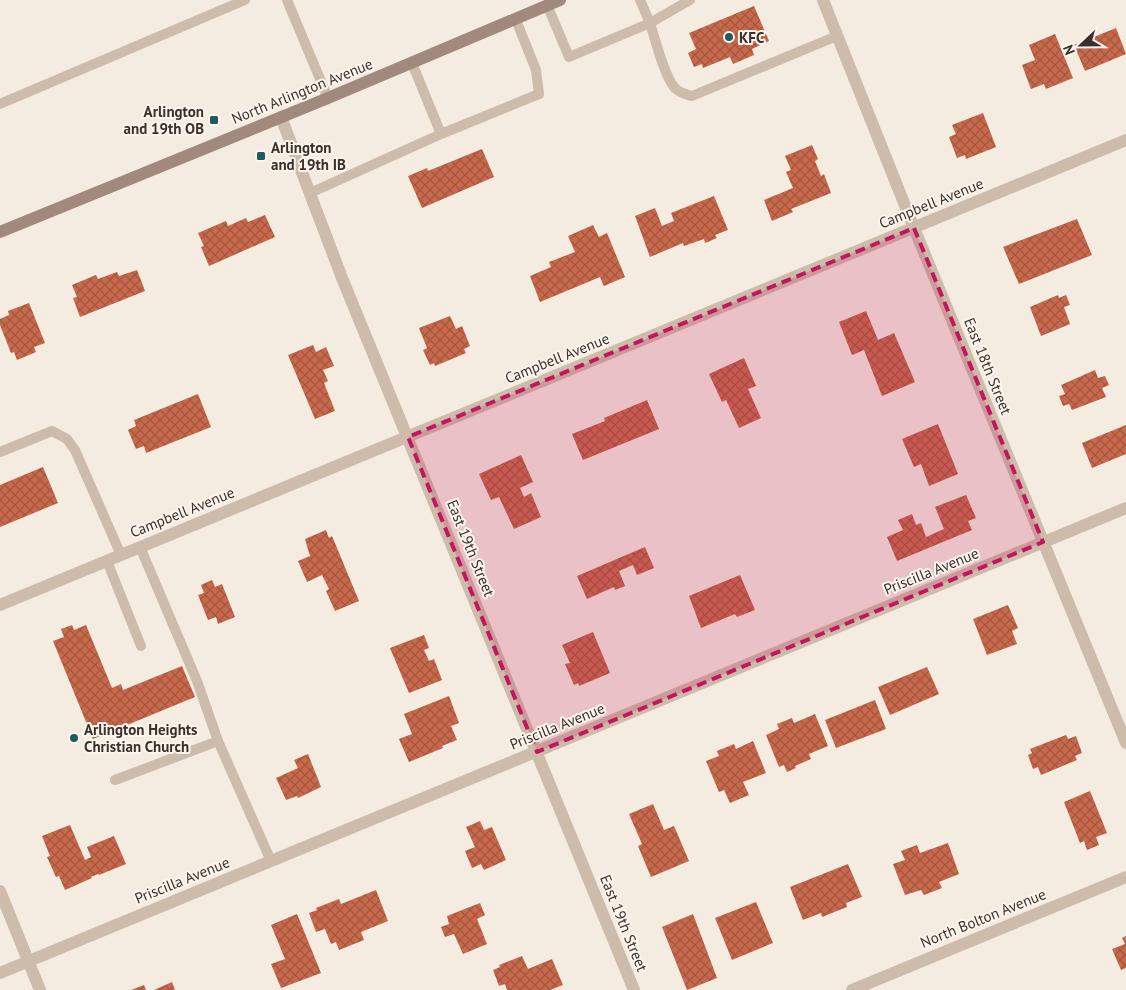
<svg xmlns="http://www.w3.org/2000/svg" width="1126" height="990" font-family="'PT Sans',sans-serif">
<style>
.building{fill:url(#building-cross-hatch)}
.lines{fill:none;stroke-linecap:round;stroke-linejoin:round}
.service{stroke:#cdbbac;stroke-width:10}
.minor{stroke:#cdbbac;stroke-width:12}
.secondary{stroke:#a18a7d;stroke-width:12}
.marked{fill:#c2185b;fill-opacity:0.2;stroke:#c2185b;stroke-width:4;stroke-dasharray:10 6;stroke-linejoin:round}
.poi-dot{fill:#1f5a5e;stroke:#fbf5ee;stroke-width:2}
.labels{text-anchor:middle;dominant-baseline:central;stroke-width:4;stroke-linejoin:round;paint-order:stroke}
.poi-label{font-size:15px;font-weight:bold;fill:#3b302b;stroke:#fbf5ee;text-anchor:start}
.street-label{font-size:15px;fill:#3b302b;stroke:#fbf5ee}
</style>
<defs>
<pattern id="building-cross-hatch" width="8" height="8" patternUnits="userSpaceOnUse" patternTransform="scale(1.25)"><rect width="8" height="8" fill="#c8694b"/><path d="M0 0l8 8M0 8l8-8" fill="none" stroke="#a4573f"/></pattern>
</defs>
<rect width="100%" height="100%" fill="#f4ebe1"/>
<!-- building -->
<path class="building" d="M754,6l15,35 -17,8 2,6 -21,9 -3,-7 -27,11 -1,-4 -8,3 -6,-14 8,-4 -7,-16z
M1116,28l10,26 -41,17 -11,-26z
M1055,34l18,44 -27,11 -2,-5 -13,5 -9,-24 13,-5 -6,-15z
M983,113l13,34 -30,12 -1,-4 -8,3 -8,-21 7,-3 -4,-9z
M812,145l6,14 -3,2 6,15 3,-2 7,19 -40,16 2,3 -21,9 -8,-21 29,-12 -7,-16 5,-2 -6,-14z
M482,149l12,28 -72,31 -14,-32 19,-8 1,3z
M714,196l14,34 -13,5 2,3 -12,5 -1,-4 -20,7 -1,-3 -33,14 -15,-41 20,-8 7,18 12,-5 -3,-8z
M265,215l10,22 -66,29 -8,-19 3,-1 -6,-13 28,-12 2,5 18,-8 2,4z
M1077,219l15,36 -73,29 -16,-37z
M593,225l6,12 8,-4 18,44 -21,9 -4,-9 -60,25 -10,-26 21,-9 -2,-5 26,-10 -7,-16z
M137,270l8,21 -65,26 -7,-19 4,-1 -5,-12 24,-10 2,4 19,-7 2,4z
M1058,295l1,3 7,-3 4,10 -6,2 6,17 -29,12 -11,-29z
M29,303l16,40 -11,4 2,5 -19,8 -3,-8 -3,1 -11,-28v-6l9,-4 -1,-4z
M866,311l12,29 16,-7 21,49 -33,14 -18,-46 -12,5 -13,-33z
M450,316l6,13 6,-3 8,20 -6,3 2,4 -31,13 -1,-3 -4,2 -7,-15 4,-2 -8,-20z
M313,345l3,7 10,-5 8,19 -11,4 5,11 -4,2 11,28 -20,8 -27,-64z
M744,358l12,28 -8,3 13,29 -22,10 -13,-28 -4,2 -13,-28z
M1095,370l3,8 7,-2 4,9 -7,3 4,9 -34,13 -3,-6 -6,2 -4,-10 6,-2 -4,-9z
M198,394l13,33 -65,26 -2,-7 -8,3 -8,-19 8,-4 -2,-6z
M647,400l12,29 -76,31 -11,-26 33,-13 -1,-3z
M938,424l20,50 -29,12 -8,-22 -7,3 -12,-28z
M1126,425v29l-34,14 -10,-25z
M521,455l12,27 -13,6 4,9 7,-4 10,24 -27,12 -15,-32 -8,3 -12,-26z
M43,467l15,36 -58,24v-42z
M966,495l10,23 -8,3 4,9 -75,31 -10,-24 16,-7 -5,-10 14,-6 4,11 5,-2 5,14 18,-8 -9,-22z
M326,530l3,8 3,-2 27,65 -24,10 -9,-20 3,-2 -7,-14 -15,7 -9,-21 12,-5 -5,-17z
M645,547l9,21 -17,7 -4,-10 -14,6 6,15 -10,4 -1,-3 -27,12 -10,-23z
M740,575l15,35 -18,7 -2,-3 -34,14 -12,-32z
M212,580l3,7 7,-3 13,33 -17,7 -2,-7 -8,3 -10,-25 6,-2 -3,-8z
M1008,605l10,23 -6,3 5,13 -30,11 -14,-36z
M72,625l2,5 12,-5 26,63 9,-4 2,6 59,-24 13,31 -102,42 -40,-98 11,-4 -3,-8z
M593,632l17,41 -31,13 -1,-3 -4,2 -9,-21 5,-1 -8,-18z
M424,635l5,13 -5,2 5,11 5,-2 8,21 -33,13 -19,-45z
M927,667l12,27 -49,21 -12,-28z
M449,696l10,27 -8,3 6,14 -15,6 1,2 -34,14 -10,-23 13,-5 -8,-20z
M875,700l11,29 -50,19 -11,-28z
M815,714l13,32 -19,8 2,5 -16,7 1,2 -9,4 -3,-7 -5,2 -13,-32 13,-6 -2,-5 15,-6 2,5z
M1066,735l2,4 8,-3 6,17 -7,3 2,4 -36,15 -3,-8 -5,2 -5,-14 4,-2 -2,-4z
M753,741l13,32 -23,9 6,13 -19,8 -6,-13 -5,2 -13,-31 13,-5 -2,-5 17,-7 2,5z
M308,754l13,33 -23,11 -1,-2 -11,4 -10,-22 22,-10 -4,-8z
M1090,791l17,42 -11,4 3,8 -12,5 -3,-9 -4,2 -16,-41z
M653,804l11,26 10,-4 15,35 -38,16 -13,-31 4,-2 -13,-30z
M480,821l4,9 8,-3 14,33 -22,10 -3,-6 -9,4 -7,-17 10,-4 -9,-20z
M70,825l15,35 6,-3 -4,-10 27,-11 12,28 -27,11 -1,-1 -7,3 1,1 -27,12 -6,-14 -3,1 -9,-20 3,-1 -8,-20z
M948,843l11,31 -20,8 3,6 -18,7 -3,-5 -16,5 -12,-31 12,-4 -4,-9 16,-6 3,8z
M848,864l14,33 -16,6 1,4 -25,10 -1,-4 -18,7 -13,-33z
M376,890l12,31 -27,11 3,8 -25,10 -3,-8 -5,2 -6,-15 -9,3 -7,-19 8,-3 -1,-2 23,-9 2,5z
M756,902l17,41 -41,17 -17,-42z
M480,903l5,12 -8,4 10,25 -24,10 -9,-20 -9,3 -4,-10 8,-3 -2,-8z
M297,914l24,59 -40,15 -10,-24 14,-5 -14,-34z
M693,914l24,64 -30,12 -25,-63z
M1126,936v32l-5,2 -9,-21 13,-5 -3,-6z
M522,956l6,13 24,-10 11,26 -13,5h-43l-2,-6 -6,2 -6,-16 7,-3 -1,-2z
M172,982l3,8h-21z
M144,985l2,5h-15z"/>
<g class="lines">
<!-- service -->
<path class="service" d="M287,0l41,98
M690,0l-40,23c5,16 14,52 24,64 5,6 11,7 18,9l145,-60
M548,7l21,50 81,-34 -10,-23
M0,104l245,-104
M441,134l98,-40 -3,-24 -20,-50
M310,193l131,-59 -29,-71
M0,452l52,-21 15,8 8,11 46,105
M140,547l57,134 21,60
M107,561l34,85
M115,780l103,-39 53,120"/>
<!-- minor -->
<path class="minor" d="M823,0l91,228 212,515
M281,117l61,161 292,712
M0,605l1126,-465
M0,891l40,99
M0,973l1126,-465
M852,990l274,-113"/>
<!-- secondary -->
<path class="secondary" d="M0,232l328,-134 232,-98"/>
</g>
<!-- marked area -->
<path class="marked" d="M914,228l129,314 -506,210 -129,-315z"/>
<!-- markers -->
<g class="poi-dot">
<circle cx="729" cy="37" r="5"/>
<rect x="209" y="115" width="10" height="10" rx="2.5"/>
<rect x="256" y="151" width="10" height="10" rx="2.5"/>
<circle cx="74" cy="738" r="5"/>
</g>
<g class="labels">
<!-- poi labels -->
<g class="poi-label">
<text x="739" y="37">KFC</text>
<text x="204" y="111" text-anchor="end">Arlington<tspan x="204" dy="17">and 19th OB</tspan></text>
<text x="271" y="147">Arlington<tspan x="271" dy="17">and 19th IB</tspan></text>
<text x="84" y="729">Arlington Heights<tspan x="84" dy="17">Christian Church</tspan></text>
</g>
<!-- street labels -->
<g class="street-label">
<text transform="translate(302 91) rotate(-22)">North Arlington Avenue</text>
<text transform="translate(931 203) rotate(-22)">Campbell Avenue</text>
<text transform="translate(557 358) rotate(-22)">Campbell Avenue</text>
<text transform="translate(988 366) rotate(68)">East 18th Street</text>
<text transform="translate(182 512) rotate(-22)">Campbell Avenue</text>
<text transform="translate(471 548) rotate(68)">East 19th Street</text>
<text transform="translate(931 571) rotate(-22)">Priscilla Avenue</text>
<text transform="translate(557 726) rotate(-22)">Priscilla Avenue</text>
<text transform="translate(182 880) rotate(-22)">Priscilla Avenue</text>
<text transform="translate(983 918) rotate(-22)">North Bolton Avenue</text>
<text transform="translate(624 923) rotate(68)">East 19th Street</text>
</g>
</g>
<!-- north arrow -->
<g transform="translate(1081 45) rotate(248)" stroke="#fbf5ee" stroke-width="4" paint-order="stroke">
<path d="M0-4L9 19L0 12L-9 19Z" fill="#3b302b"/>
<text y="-8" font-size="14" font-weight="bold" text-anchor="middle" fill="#3b302b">N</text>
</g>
</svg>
